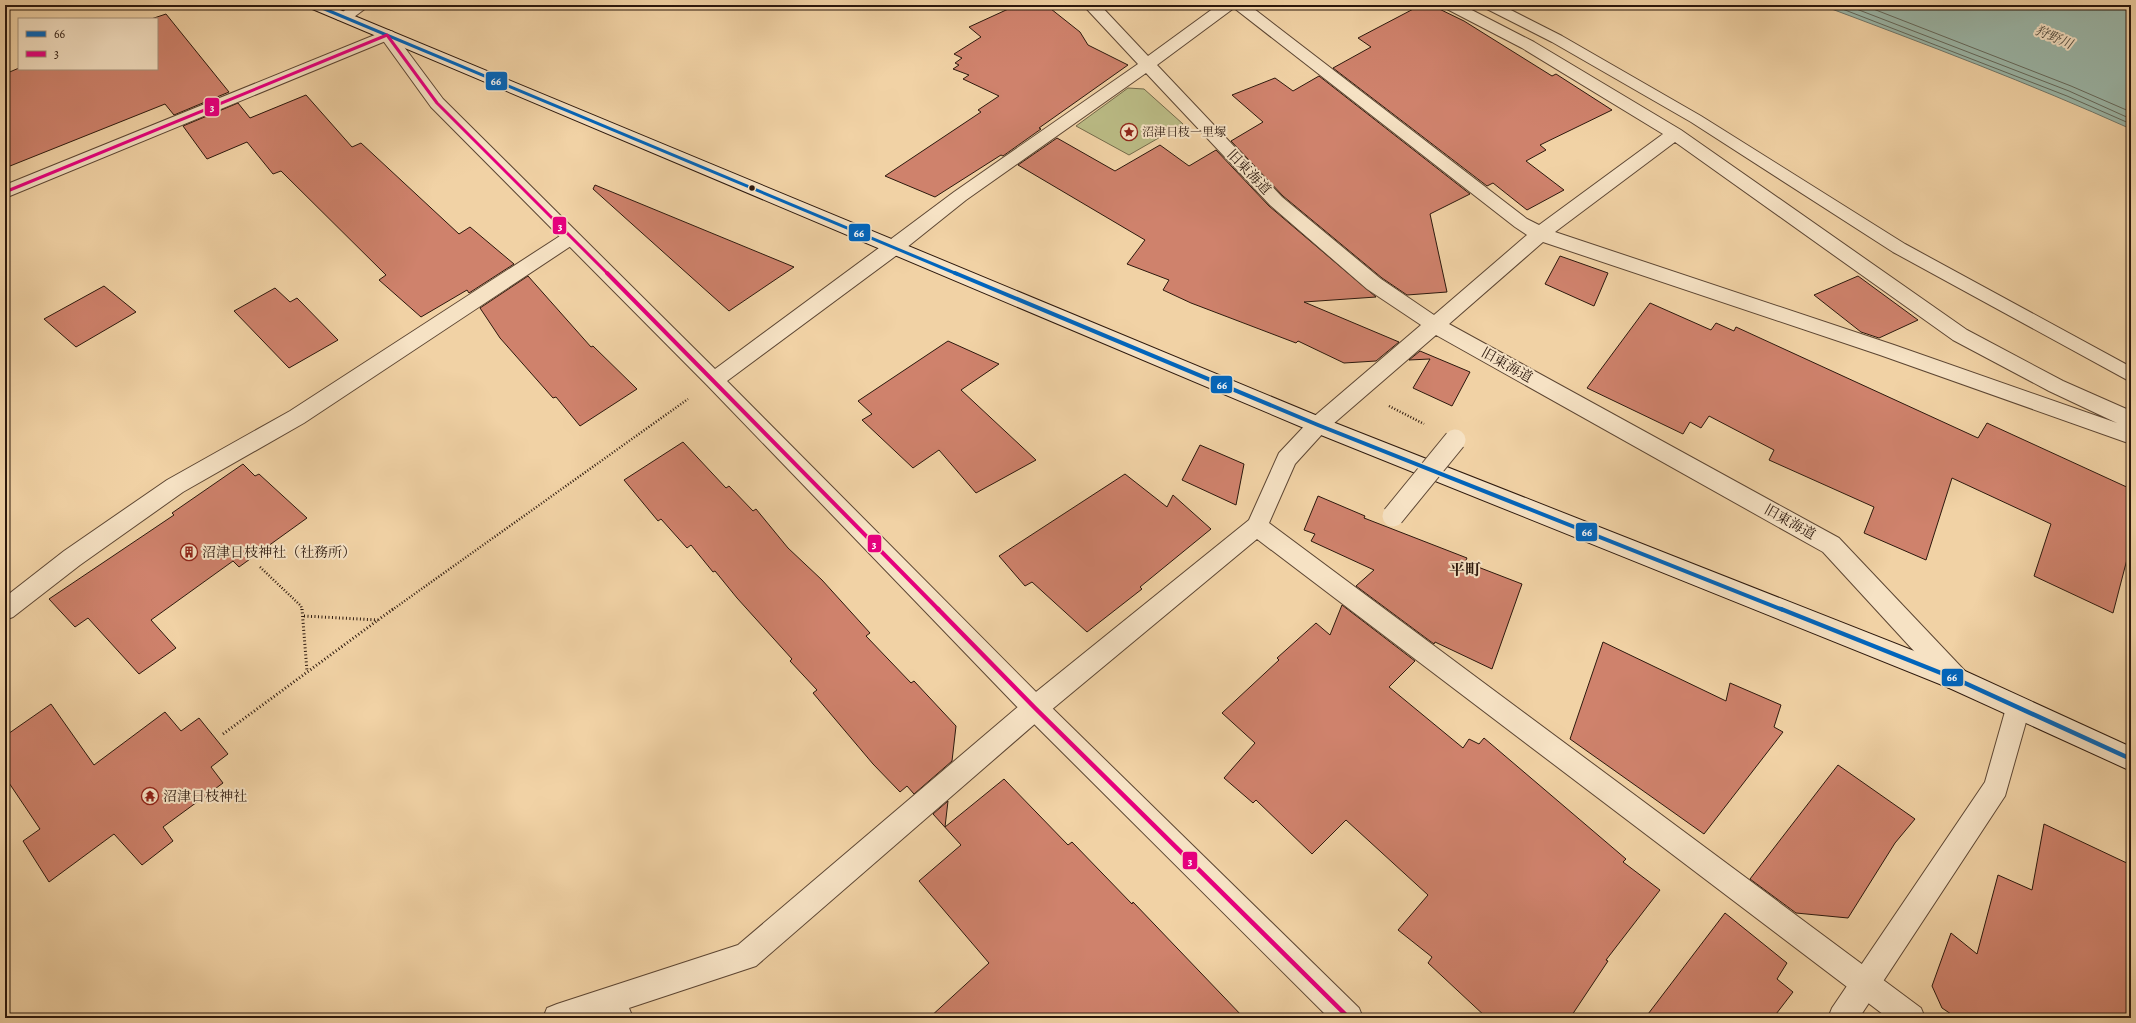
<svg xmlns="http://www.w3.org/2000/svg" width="2136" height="1023" font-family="Alegreya,'Noto Serif JP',serif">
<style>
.green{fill:#bbbc86;stroke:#746a4a}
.water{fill:#9bb7a9;stroke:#6f776b}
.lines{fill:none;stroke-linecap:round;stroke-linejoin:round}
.shore{stroke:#64685b;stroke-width:1}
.building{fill:#cf826c;stroke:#2c180d}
.service-casing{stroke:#5d4633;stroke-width:2}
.minor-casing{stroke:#5d4633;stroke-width:2}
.tertiary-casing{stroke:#5d4633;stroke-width:2}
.secondary-casing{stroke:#2c180d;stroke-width:2}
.path-far1{stroke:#2c180d;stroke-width:2.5;stroke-dasharray:1 2;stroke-linecap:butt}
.path{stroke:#2c180d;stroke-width:3;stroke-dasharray:1 2.5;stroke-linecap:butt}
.service{fill:#f6e2c4;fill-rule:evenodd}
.minor{fill:#f6e2c4;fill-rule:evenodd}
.tertiary{fill:#f6e2c4;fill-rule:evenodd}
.secondary{fill:#f6e2c4;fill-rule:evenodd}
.pedestrian-bridge-casing{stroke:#5d4633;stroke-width:23;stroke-linecap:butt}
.pedestrian-bridge{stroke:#f6e2c4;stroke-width:21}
.bus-1-far2-casing{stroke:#f6e2c4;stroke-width:5.5}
.bus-1-far1-casing{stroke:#f6e2c4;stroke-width:7}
.bus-1-casing{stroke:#f6e2c4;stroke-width:8}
.bus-2-far2-casing{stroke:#f6e2c4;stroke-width:5.5}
.bus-2-far1-casing{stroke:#f6e2c4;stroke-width:7}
.bus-2-casing{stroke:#f6e2c4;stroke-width:8}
.bus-1-far2{stroke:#0065bd;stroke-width:3}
.bus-1-far1{stroke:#0065bd;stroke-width:4}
.bus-1{stroke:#0065bd;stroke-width:4.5}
.bus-2-far2{stroke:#e5007d;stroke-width:3}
.bus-2-far1{stroke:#e5007d;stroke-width:4}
.bus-2{stroke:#e5007d;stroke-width:4.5}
.bus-dot{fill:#2c180d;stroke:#f6e2c4;stroke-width:1.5}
.labels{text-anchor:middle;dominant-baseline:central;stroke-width:4;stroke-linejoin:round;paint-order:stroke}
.far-poi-label{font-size:12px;fill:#2c180d;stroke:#f6e2c4;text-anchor:start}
.far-water-label{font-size:13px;font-style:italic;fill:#4d483c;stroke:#f6e2c4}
.street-label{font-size:14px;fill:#2c180d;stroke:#f6e2c4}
.poi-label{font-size:14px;fill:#2c180d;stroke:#f6e2c4;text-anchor:start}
.quarter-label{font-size:16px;font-weight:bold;fill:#2c180d;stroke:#f6e2c4}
.line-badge{stroke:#f6e2c4;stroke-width:1.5}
.badge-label{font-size:11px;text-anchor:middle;font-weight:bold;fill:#fff}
</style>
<rect width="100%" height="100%" fill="#f1d2a5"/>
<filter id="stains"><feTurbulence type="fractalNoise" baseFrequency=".005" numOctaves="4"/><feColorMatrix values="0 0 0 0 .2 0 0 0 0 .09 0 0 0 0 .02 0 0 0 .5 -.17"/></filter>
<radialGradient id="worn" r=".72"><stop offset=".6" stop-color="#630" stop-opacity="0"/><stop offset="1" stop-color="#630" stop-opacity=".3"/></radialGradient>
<!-- green -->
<path class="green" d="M1128,88l16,1 39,35 -54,31 -53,-29z"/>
<!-- water -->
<path class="water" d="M1821,5h310v124c-102,-46 -206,-85 -310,-124z"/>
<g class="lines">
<!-- shore -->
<path class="shore" d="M1832,5l235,91 64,28
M1846,5l223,86 62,28
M1863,5l208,81 60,26"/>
</g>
<!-- building -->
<path class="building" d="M1017,5h29l34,27 8,13 40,20 -89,63 2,1 -38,27 -2,-1 -66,42 -50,-21 96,-64 -3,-2 21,-14 -36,-17 6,-4 -16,-6 6,-4 -4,-2 7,-5 -8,-4 27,-17 -12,-10z
M1421,5h10l33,16 88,55 4,-2 56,36 -72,35 6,5 -20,11 38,29 -37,20 -34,-27 -6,3 -154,-118 38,-21 -13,-9z
M166,14l63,78 -55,23 -9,-11 -160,64v-94l14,-6 138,1v-50h-6z
M1319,76l151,118 -40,20 17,78 -40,3 -25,-17 -99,-82 -52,-55 32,-19 -31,-27 43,-17 18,13z
M306,95l46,52 9,-4 98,91 11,-7 44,37 -45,29 -2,-3 -46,27 -42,-37 7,-5 -105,-104 -8,3 -26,-32 -40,17 -24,-33 55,-23 12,15z
M1057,138l58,33 45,-26 29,21 27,-16 53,56 107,91 -72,5 95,40 -23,19 -32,2 -46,-22 -2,2 -105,-40 -28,-13 6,-10 -42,-16 18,-24 -127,-75z
M595,185l199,82 -65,44 -136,-122z
M1560,256l48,17 -14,33 -49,-22z
M528,276l63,71 2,-1 44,43 -57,37 -24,-29 -3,1 -53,-60 -20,-30z
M1858,276l60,44 -39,18 -18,-6 -47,-37z
M104,286l32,26 -60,35 -32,-28z
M275,288l15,14 7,-4 41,42 -49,28 -55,-57z
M1650,303l61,27 5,-7 18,8 2,-4 242,111 9,-15 144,66v55l-18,69 -79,-37 17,-52 -99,-46 -26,82 -62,-27 10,-26 -105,-47 5,-10 -65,-34 -8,12 -11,-6 -7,12 -96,-46z
M948,341l51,23 -38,26 75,70 -60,33 -37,-43 -26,18 -51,-48 10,-6 -14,-13z
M1420,351l50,21 -18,34 -39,-18 17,-29 -21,1z
M683,442l43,46 3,-2 24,25 3,-2 32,39 34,32 48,53 -4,3 45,47 3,-2 42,45 -4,35 -38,33 -7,-8 -7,6 -27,-28 -60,-71 4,-3 -27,-29 2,-2 -55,-61 -22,-27 -2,1 -22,-27 -4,3 -26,-29 -3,2 -34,-41z
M1200,445l44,19 -8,41 -54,-25z
M243,464l12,12 4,-2 48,44 -68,49 -6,-6 -82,59 25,28 -37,26 -51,-56 -13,9 -26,-28 125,-84 -2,-2z
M1125,474l42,33 6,-12 38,34 -71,58 2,2 -55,43 -55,-50 -7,4 -26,-30z
M1318,496l47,20 -1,2 103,40 -2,4 57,22 -30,85 -57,-27 -1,2 -78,-58 18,-16 -63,-29 4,-7 -11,-4z
M1342,605l73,56 -26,26 74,61 6,-9 10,5 5,-6 142,121 -3,3 37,28 -54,70 2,1 -38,57h-83l-59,-55 4,-6 -34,-27 30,-35 -82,-75 -34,34 -56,-54 -3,3 -29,-25 31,-35 -33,-30 57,-53 -2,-2 39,-35 14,12z
M1603,642l123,59 4,-18 51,22 -7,22 9,5 -79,102 -134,-95z
M51,704l43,61 71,-53 16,19 18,-13 29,36 -17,13 12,16 -60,44 10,14 -31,24 -28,-31 -65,48 -26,-41 17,-12 -35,-52v-41z
M1838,765l77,54 -20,24 -47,75 -52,-5 -46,-34z
M1004,779l64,66 4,-3 60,62 1,-2 111,116h-315l60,-55 -70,-82 42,-36 -28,-31 15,-13 -3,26z
M2044,824l87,41v153h-174l-15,-10 -10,-22 19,-53 26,21 21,-79 34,15z
M1725,913l62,50 -10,16 16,13 -20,26h-128z"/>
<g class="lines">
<!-- service casing -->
<g class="service-casing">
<path id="service" d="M1483,5h18l61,31 139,80 204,128 226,123v15l-238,-130 -202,-130 -139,-80 -67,-34z"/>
</g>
<!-- minor casing -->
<g class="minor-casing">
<path id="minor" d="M1083,5h17l48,51 70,-51h31l278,214 12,6 124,-91 -141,-86 -77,-40 -3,-3h20l72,37 147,88 286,200 96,51 68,30v33l-251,-89 -337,-113 -94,82 390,214 126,133 3,8 -3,8 -9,3 -9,-3 -124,-135 -387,-217 -111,96 -30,33 -26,59 652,485 4,10h-37l-631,-479 -213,177 -288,250 -127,42 4,10h-90l4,-10 10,-4 181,-59 288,-245 223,-180 30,-67 32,-34 110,-94 -54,-36 -97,-84 -124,-132 -180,127 -65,52 -7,1 -7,-1 -2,-5 2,-5 67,-50 184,-128zM1234,8l281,219 12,8 -93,80 -53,-36 -99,-82 -125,-132zM1675,142l278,198 96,51 68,32 -223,-78 -339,-113z
M387,30l6,2 2,3 -2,3 -388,160v-13z
M570,232l7,2 2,4 -2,4 -273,181 -121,69 -103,73 -67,52 -8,3v-23l59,-46 103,-71 123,-69 273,-177z"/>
</g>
<!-- tertiary casing -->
<g class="tertiary-casing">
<path id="tertiary" d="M352,5h18l-20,15h-12l-2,-3z
M387,30l6,2 50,67 272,270 172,-127 7,-1 7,1 2,5 -2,5 -174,129 317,319 315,308 4,10h-34l-303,-302 -319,-331 -276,-278 -52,-72 2,-3z
M2018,697l9,3 3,8 -25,88 -146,222h-31l4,-10 153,-226 21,-74 3,-8z"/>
</g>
<!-- secondary casing -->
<g class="secondary-casing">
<path id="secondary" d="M307,5h21l997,414 640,252 166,76v24l-184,-84 -636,-256 -1001,-423z"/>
</g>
<!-- path-far1 -->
<path class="path-far1" d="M1389,406l35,18
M260,567l41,39 1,4
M392,610l296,-211"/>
<!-- path -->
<path class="path" d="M302,609l5,62
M304,616l74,4
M223,734l170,-125"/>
<!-- service -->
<use href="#service" class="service"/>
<!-- minor -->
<use href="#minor" class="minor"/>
<!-- tertiary -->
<use href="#tertiary" class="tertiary"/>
<!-- secondary -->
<use href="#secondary" class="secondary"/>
<!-- pedestrian-bridge casing -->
<g class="pedestrian-bridge-casing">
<path id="pedestrian-bridge" d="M1393,516l62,-76"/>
</g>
<!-- pedestrian-bridge -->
<use href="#pedestrian-bridge" class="pedestrian-bridge"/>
<!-- bus-1-far2 casing -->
<g class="bus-1-far2-casing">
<path id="bus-1-far2" d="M315,5l642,269"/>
</g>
<!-- bus-1-far1 casing -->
<g class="bus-1-far1-casing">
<path id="bus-1-far1" d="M955,273l363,152 465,185"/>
</g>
<!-- bus-1 casing -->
<g class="bus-1-casing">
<path id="bus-1" d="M1781,609l175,70 175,80"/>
</g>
<!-- bus-2-far2 casing -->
<g class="bus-2-far2-casing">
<path id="bus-2-far2" d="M5,192l382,-157 50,68 171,171"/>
</g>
<!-- bus-2-far1 casing -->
<g class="bus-2-far1-casing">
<path id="bus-2-far1" d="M607,273l332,337"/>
</g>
<!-- bus-2 casing -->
<g class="bus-2-casing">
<path id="bus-2" d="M938,609l97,99 314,310"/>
</g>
<!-- bus-1-far2 -->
<use href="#bus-1-far2" class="bus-1-far2"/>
<!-- bus-1-far1 -->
<use href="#bus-1-far1" class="bus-1-far1"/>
<!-- bus-1 -->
<use href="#bus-1" class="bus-1"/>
<!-- bus-2-far2 -->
<use href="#bus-2-far2" class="bus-2-far2"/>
<!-- bus-2-far1 -->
<use href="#bus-2-far1" class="bus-2-far1"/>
<!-- bus-2 -->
<use href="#bus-2" class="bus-2"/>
</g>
<!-- icons -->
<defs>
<g id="sight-ring" transform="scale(0.9)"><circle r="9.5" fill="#f6e2c4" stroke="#8f2418" stroke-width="1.5"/><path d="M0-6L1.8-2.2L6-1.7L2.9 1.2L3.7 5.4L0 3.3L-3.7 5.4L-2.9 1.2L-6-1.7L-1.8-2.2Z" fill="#8f2418"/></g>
<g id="building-ring" transform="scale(0.9)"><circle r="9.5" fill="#f6e2c4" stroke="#8f2418" stroke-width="1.5"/><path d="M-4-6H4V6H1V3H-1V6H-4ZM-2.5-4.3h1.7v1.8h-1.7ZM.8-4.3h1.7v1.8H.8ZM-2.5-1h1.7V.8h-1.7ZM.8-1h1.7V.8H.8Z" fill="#8f2418"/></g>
<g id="temple-ring" transform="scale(0.9)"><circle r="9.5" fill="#f6e2c4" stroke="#8f2418" stroke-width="1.5"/><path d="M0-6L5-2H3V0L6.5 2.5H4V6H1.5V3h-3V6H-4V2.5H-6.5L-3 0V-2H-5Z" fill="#8f2418"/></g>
</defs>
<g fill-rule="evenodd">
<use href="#sight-ring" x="1129" y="132"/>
<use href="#building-ring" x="189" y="552"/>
<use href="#temple-ring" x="150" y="796"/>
</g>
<!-- markers -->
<circle class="bus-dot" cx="752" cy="188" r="3.5"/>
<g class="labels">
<!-- far-poi labels -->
<g class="far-poi-label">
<text x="1142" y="132">沼津日枝一里塚</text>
</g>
<!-- far-water labels -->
<g class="far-water-label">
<text transform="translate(2054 37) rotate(23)">狩野川</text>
</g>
<!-- street labels -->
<g class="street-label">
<text transform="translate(1249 172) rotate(46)">旧東海道</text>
<text transform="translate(1507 365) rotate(29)">旧東海道</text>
<text transform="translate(1790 522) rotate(29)">旧東海道</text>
</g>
<!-- poi labels -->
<g class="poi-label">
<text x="202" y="552">沼津日枝神社（社務所）</text>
<text x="163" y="796">沼津日枝神社</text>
</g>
<!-- quarter labels -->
<g class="quarter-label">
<text x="1465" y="570">平町</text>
</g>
</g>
<g class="line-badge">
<rect x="485" y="71" width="23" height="20" rx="4" fill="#0065bd"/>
<rect x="204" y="97" width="16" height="20" rx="4" fill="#e5007d"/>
<rect x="552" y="216" width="15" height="19" rx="4" fill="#e5007d"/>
<rect x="848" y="223" width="23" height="19" rx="4" fill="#0065bd"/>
<rect x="1210" y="375" width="23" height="19" rx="4" fill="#0065bd"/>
<rect x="1575" y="522" width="23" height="20" rx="4" fill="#0065bd"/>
<rect x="867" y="534" width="15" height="19" rx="4" fill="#e5007d"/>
<rect x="1941" y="668" width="23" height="19" rx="4" fill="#0065bd"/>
<rect x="1182" y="851" width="16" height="19" rx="4" fill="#e5007d"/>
</g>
<g class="badge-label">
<text x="496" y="85">66</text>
<text x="212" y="111">3</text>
<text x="560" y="230">3</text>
<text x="859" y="237">66</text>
<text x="1222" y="389">66</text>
<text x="1587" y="536">66</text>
<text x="874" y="548">3</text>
<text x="1952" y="681">66</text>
<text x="1190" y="865">3</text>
</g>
<!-- margin -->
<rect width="2136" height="1023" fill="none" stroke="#f1d2a5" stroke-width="20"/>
<rect x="6" y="6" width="2124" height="1011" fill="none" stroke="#2c180d" stroke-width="2"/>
<rect x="10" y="10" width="2116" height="1003" fill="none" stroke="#2c180d"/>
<!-- legend -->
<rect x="18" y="18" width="140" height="52" fill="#f6e2c4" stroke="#a5917b"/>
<rect x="26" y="31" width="20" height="6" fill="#0065bd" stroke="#a5917b"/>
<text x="54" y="38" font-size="12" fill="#2c180d">66</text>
<rect x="26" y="51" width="20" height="6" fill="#e5007d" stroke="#a5917b"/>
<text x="54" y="58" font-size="12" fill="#2c180d">3</text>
<rect width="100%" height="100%" filter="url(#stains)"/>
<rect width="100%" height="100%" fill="url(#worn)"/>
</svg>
